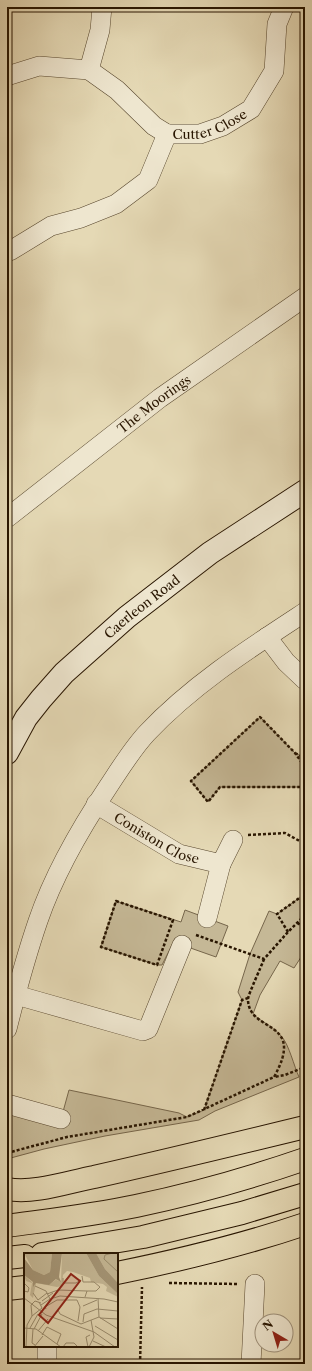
<svg xmlns="http://www.w3.org/2000/svg" width="312" height="1371" font-family="'Libre Caslon Text',serif">
<style>
.green{fill:#c5b896;stroke:#76664b}
.lines{fill:none;stroke-linecap:round;stroke-linejoin:round}
.street-casing{stroke:#57462d;stroke-width:20}
.secondary-casing{stroke:#281500;stroke-width:24}
.highway-casing{stroke:#281500;stroke-width:24}
.path{stroke:#281500;stroke-width:2.5;stroke-dasharray:3 2;stroke-linecap:butt}
.street{stroke:#eee6cf;stroke-width:19}
.secondary{stroke:#eee6cf;stroke-width:22}
.highway{stroke:#e5d9b5;stroke-width:22}
.labels{text-anchor:middle;dominant-baseline:central;stroke-width:4;stroke-linejoin:round;paint-order:stroke}
.street-label{font-size:13px;fill:#281500;stroke:#eee6cf}
.inset-road{fill:none;stroke:#998b6d;stroke-width:1}
.view{fill:#8f2418;fill-opacity:0.15;stroke:#8f2418;stroke-width:2}
.inset-edge{fill:none;stroke:#281500;stroke-width:2}
</style>
<rect width="100%" height="100%" fill="#e5d9b5"/>
<filter id="stains"><feTurbulence type="fractalNoise" baseFrequency=".005" numOctaves="4"/><feColorMatrix values="0 0 0 0 .2 0 0 0 0 .09 0 0 0 0 .02 0 0 0 .5 -.17"/></filter>
<radialGradient id="worn" r=".72"><stop offset=".6" stop-color="#630" stop-opacity="0"/><stop offset="1" stop-color="#630" stop-opacity=".3"/></radialGradient>
<!-- green -->
<path class="green" d="M260,717l35,36 10,5v29h-85l-12,15 -17,-21z
M305,894v57l-11,17 -14,-7 -20,34 -7,19c9,8 21,13 29,23 7,8 12,29 17,40l-84,34 -16,9 -94,16 -61,13 -37,10v-55l54,15 8,-29 110,23 8,4 17,-7 38,-110 -4,-8 12,-38 19,-43 8,3z
M116,901l65,21 4,-12 43,16 -12,31 -34,-12 -9,-2 -11,22h-5l-56,-18z"/>
<g class="lines">
<!-- street casing -->
<g class="street-casing">
<g id="street">
<path d="M102,7l-2,23 -11,40 28,20 37,36 13,8"/>
<path d="M7,76l32,-10 50,4"/>
<path id="s1" d="M10,251l41,-25 30,-8 35,-14 32,-24 19,-46h33l23,-8 28,-17 23,-38 3,-47 7,-17"/>
<path id="s2" d="M7,518l153,-120 145,-101"/>
<path d="M267,637l19,25 19,18"/>
<path id="s3" d="M96,804l83,50 42,10 -14,54"/>
<path d="M221,864l12,-24"/>
<path d="M16,995l127,36 5,-2 34,-84"/>
<path d="M7,1029c9,-36 19,-73 31,-108 15,-44 44,-95 70,-134 12,-18 24,-38 39,-54 45,-48 103,-85 158,-121"/>
<path d="M7,1104l54,15"/>
<path d="M47,1364v-18"/>
<path d="M251,1364l4,-80"/>
</g>
</g>
<!-- secondary casing -->
<g class="secondary-casing">
<g id="secondary">
<path id="s4" d="M7,753l19,-35 15,-19 23,-26 63,-56 83,-64 95,-62"/>
</g>
</g>
<!-- highway casing -->
<g class="highway-casing">
<path id="highway" d="M7,1189c27,5 61,-7 87,-12 71,-16 141,-33 211,-50
M7,1226c43,-6 86,-11 129,-20 57,-12 114,-28 169,-47
M42,1254l101,-17 99,-24 63,-19
M7,1258l18,-2
M117,1273c64,-13 126,-28 188,-49
M7,1289l18,-2"/>
</g>
<!-- path -->
<path class="path" d="M295,753l10,5
M305,767l-10,-14 -35,-36 -69,64 17,21 12,-15h85
M248,835l37,-2 20,11
M116,901l57,19 -16,45 -56,-18z
M297,923l8,4
M288,932l-11,-18 28,-20
M196,935l68,24 24,-27 17,-17
M264,959c-2,6 -16,36 -16,40 0,35 59,19 26,78l11,-2 20,-8
M204,1110l38,-110 6,-2
M7,1153l60,-16 120,-20 87,-40
M169,1283l69,1
M140,1364l2,-77"/>
<!-- street -->
<use href="#street" class="street"/>
<!-- secondary -->
<use href="#secondary" class="secondary"/>
<!-- highway -->
<use href="#highway" class="highway"/>
</g>
<g class="labels">
<!-- street labels -->
<g class="street-label">
<text stroke="none"><textPath href="#s1" startOffset="251">Cutter Close</textPath></text>
<text stroke="none"><textPath href="#s2" startOffset="186">The Moorings</textPath></text>
<text stroke="none"><textPath href="#s4" startOffset="201">Caerleon Road</textPath></text>
<text stroke="none"><textPath href="#s3" startOffset="70">Coniston Close</textPath></text>
</g>
</g>
<!-- overview -->
<g transform="translate(24 1253)">
<rect width="94" height="94" fill="#e5d9b5"/>
<path d="M0,0h28l-2,19 -6,3 -11,-5zM38,0h24l13,23 18,17 1,4 -12,-6 1,-4 -4,-3 -12,-2 -1,-4 -17,-6 -6,-1 -4,4 -1,11 -5,1 -1,-7 5,1zM72,0h22v30l-13,-14z" fill="#c5b896"/>
<path d="M0,22l9,8v3l3,-3 14,1 7,-5v8l-21,-4 -3,15 -3,-3 2,-12 -6,-2z" fill="#c5b896"/>
<path d="M28,0h10l-3,24 2,5 -5,-3 -7,6 -13,-2 -3,4v-5l-9,-7v-17l9,12 11,5 6,-3zM62,0h10l9,16 13,14v11l-19,-18z" fill="#a59677"/>
<path class="inset-road" d="M89,0l-8,2 -1,4 14,13M58,23l1,6h11l6,5 -4,4h-9l-2,6M39,25v5h13l5,-3M0,30l5,5 -1,4 -4,-1M11,33l11,5 4,8M9,40l5,7 9,-7M23,41l11,-4 29,1M0,45l22,17 48,17 21,15M74,45l1,19 19,12M53,47l3,7 -2,14M18,48l11,-8M17,52l9,-6 10,-3 44,3 14,3M59,53l14,-6M22,56l-1,-2 12,-7h20M73,56l21,2M34,57l2,4 21,10 18,-7M8,63l-1,-11 4,-4 6,2M76,65l18,1M59,69l1,-8 13,-5M71,73l23,14M0,75l12,1 25,18M6,75l8,-14M9,76l-1,14 3,2M10,76l8,-15M14,78l10,-12M18,82l5,-8 14,7 -4,10M69,88l13,6M2,94l1,-22 5,-9 10,-8 -3,-6M10,94l9,-11M39,94l3,-4h8l4,4M64,94l-2,-10 4,-2M65,94l5,-10 -3,-17"/>
<path class="view" d="M47,21l9,7 -32,42 -9,-8z"/>
<rect width="94" height="94" class="inset-edge"/>
</g>
<!-- margin -->
<rect width="312" height="1371" fill="none" stroke="#e5d9b5" stroke-width="24"/>
<rect x="8" y="8" width="296" height="1355" fill="none" stroke="#281500" stroke-width="2"/>
<rect x="12" y="12" width="288" height="1347" fill="none" stroke="#281500"/>
<!-- north arrow -->
<g transform="translate(274 1333) rotate(322)"><circle r="19" fill="#eee6cf" stroke="#9f927c"/>
<path d="M0-3L7 15L0 10L-7 15Z" fill="#8f2418"/>
<text y="-6" font-size="11" font-weight="bold" text-anchor="middle" fill="#281500">N</text>
</g>
<rect width="100%" height="100%" filter="url(#stains)"/>
<rect width="100%" height="100%" fill="url(#worn)"/>
</svg>
